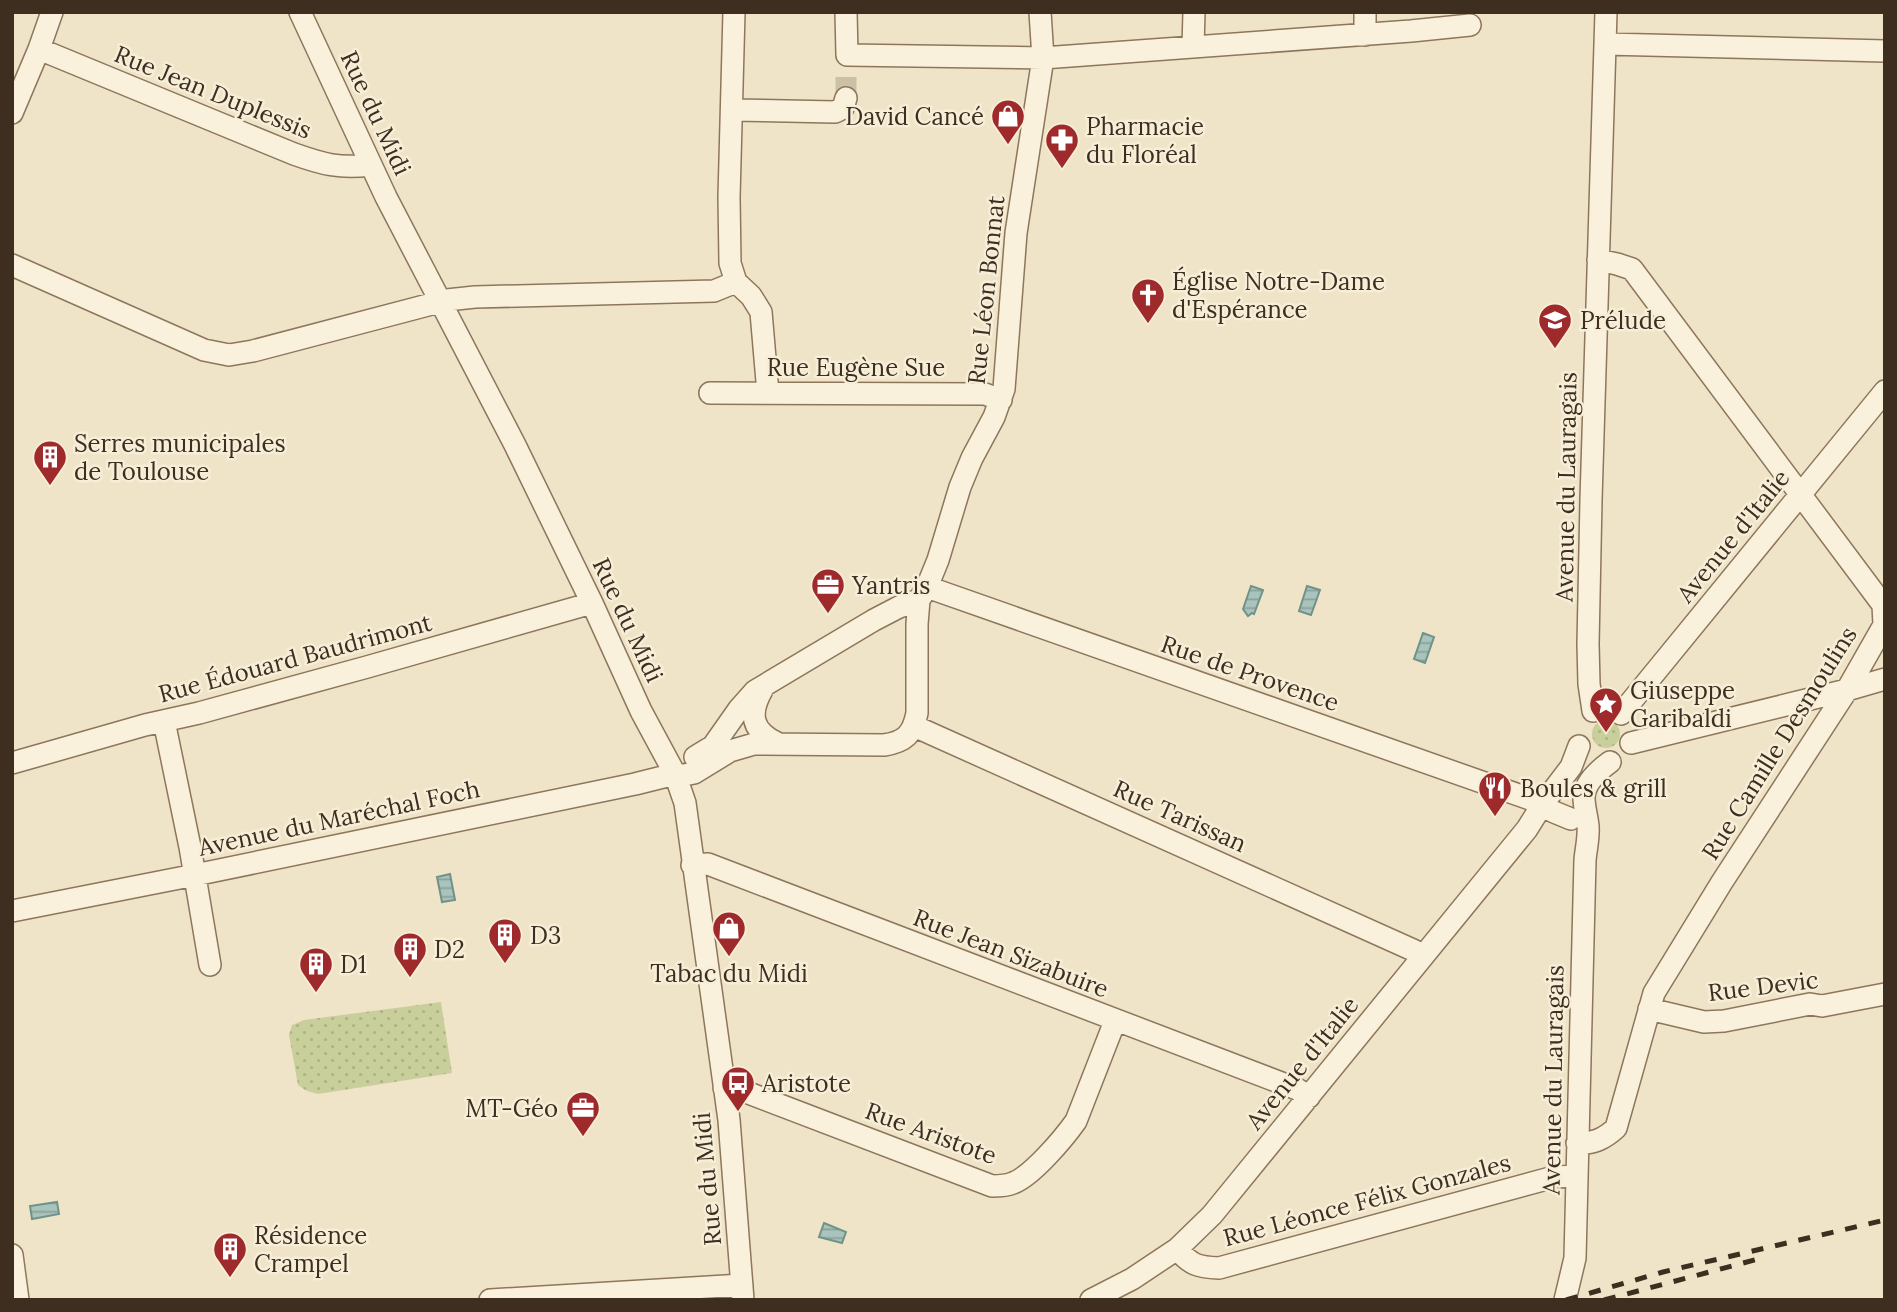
<svg xmlns="http://www.w3.org/2000/svg" width="1897" height="1312" font-family="Lora,serif">
<style>
.grass{fill:url(#grass-dots)}
.water{fill:url(#water-rules);stroke:#6f938a;stroke-width:2}
.lines{fill:none;stroke-linecap:round;stroke-linejoin:round}
.minor-tunnel{stroke:#ccc0a6;stroke-width:21;stroke-dasharray:21 10;stroke-linecap:butt}
.minor-casing{stroke:#8d765c;stroke-width:24}
.minor{stroke:#faf1dc;stroke-width:21}
.rail{stroke:#3d2e20;stroke-width:5;stroke-dasharray:12 12;stroke-linecap:butt}
.labels{text-anchor:middle;dominant-baseline:central;stroke-width:5;stroke-linejoin:round;paint-order:stroke}
.street-label{font-size:24px;fill:#3d2e20;stroke:#f7eed8}
.poi-label{font-size:24px;fill:#3d2e20;stroke:#f7eed8;text-anchor:start}
</style>
<defs>
<pattern id="grass-dots" width="8" height="8" patternUnits="userSpaceOnUse" patternTransform="scale(1.75)"><rect width="8" height="8" fill="#c9cf9b"/><path d="M2 2h.1M6 6h.1" fill="none" stroke="#aeb285" stroke-width="1.8" stroke-linecap="round"/></pattern>
<pattern id="water-rules" width="6" height="5" patternUnits="userSpaceOnUse" patternTransform="scale(1.75)"><rect width="6" height="5" fill="#a9c4bc"/><path d="M0 2.5h6" fill="none" stroke="#8ba098"/></pattern>
</defs>
<rect width="100%" height="100%" fill="#f0e4c8"/>
<!-- grass -->
<path class="grass" d="M1592 734a14 14 0 1 1 28 0a14 14 0 1 1-28 0Z
M441,1002l11,71 -134,21 -11,-3 -9,-6 -9,-50 3,-10 12,-5z"/>
<!-- water -->
<path class="water" d="M1251,586l12,4 -9,24 -2,-1 -4,3 -5,-7z
M1307,586l13,4 -9,25 -12,-4z
M1423,633l11,4 -9,26 -11,-4z
M450,874l5,26 -13,2 -5,-25z
M57,1202l2,12 -27,5 -2,-13z
M824,1223l22,9 -4,11 -23,-6z"/>
<g class="lines">
<!-- minor-tunnel -->
<path class="minor-tunnel" d="M846,98v-25"/>
<!-- minor casing -->
<g class="minor-casing">
<path id="minor" d="M300,12l86,185 129,248 77,158 49,108 34,63 10,29 44,317 14,180
M734,12l-5,185 1,66 6,19
M846,12l1,43 196,3 368,-27 59,-6
M1365,35v-23
M1606,44l279,7
M1193,47l1,-35
M39,49l255,105c28,10 46,15 76,11
M733,110l102,2 8,-4 3,-10
M12,113l27,-64 13,-37
M12,265l192,85 25,5 24,-4 194,-51 28,-3 239,-6 22,-9
M736,282l15,14 10,16 7,81
M710,393l275,1 16,6
M927,587l603,212 24,13 17,7
M762,690c-13,23 -11,41 15,53
M1593,711l-4,-27 -1,-40 3,-144 15,-488
M1621,714l264,-323
M164,721l26,126 20,118
M914,726l499,224 10,6
M1631,743l216,-53 38,-11
M695,757l18,-11 26,-37 16,-18 119,-71 25,-13 20,-7
M12,763l133,-38 54,-12 168,-46 225,-64
M692,865l16,-1 589,225 12,8
M12,911l183,-36 440,-91 40,-10 9,1 10,-2 36,-22 24,-7 130,1c21,-3 29,-11 33,-32v-89l2,-24 8,-13 11,-27 22,-73 12,-29 22,-41 10,-28 12,-156 27,-175 -3,-46
M1649,1009l55,13 20,-1 86,-17 12,2 63,-12
M724,1088l14,1 254,97c7,0 14,0 21,-3 19,-7 51,-45 63,-62l39,-100
M1577,1143c16,1 27,-4 39,-15l38,-135 68,-111 125,-192 37,-65 -1,-20 -251,-336 -15,-5 -19,-4
M1177,1249c14,16 20,18 42,19l335,-91 23,-1
M12,1255l6,45
M490,1300l252,-15
M1091,1300l41,-21 45,-30 35,-34 315,-386 15,-24 29,-38 8,-21
M1565,1300l10,-42 10,-398c1,-11 4,-23 3,-34 -1,-10 -4,-19 -4,-28 0,-15 15,-28 26,-36"/>
</g>
<!-- minor -->
<use href="#minor" class="minor"/>
<!-- rail -->
<path class="rail" d="M1566,1300l97,-28 222,-52
M1604,1300l158,-42"/>
</g>
<!-- icons -->
<defs>
<g id="shop-pin" transform="scale(1.75)"><path d="M0 17L-7.5 6A9.5 9.5 0 1 1 7.5 6Z" fill="#9e2a2b" stroke="#f7eed8"/><path d="M-5-2.5h2.3a2.7 3.5 0 0 1 5.4 0H5L5.5 6h-11ZM-1.5-2.5h3a1.5 2.3 0 0 0-3 0Z" fill="#fff"/></g>
<g id="pharmacy-pin" transform="scale(1.75)"><path d="M0 17L-7.5 6A9.5 9.5 0 1 1 7.5 6Z" fill="#9e2a2b" stroke="#f7eed8"/><path d="M-2-6h4v4h4v4h-4v4h-4v-4h-4v-4h4Z" fill="#fff"/></g>
<g id="church-pin" transform="scale(1.75)"><path d="M0 17L-7.5 6A9.5 9.5 0 1 1 7.5 6Z" fill="#9e2a2b" stroke="#f7eed8"/><path d="M-1.2-6h2.4v3.5h3.3v2.4h-3.3V6h-2.4V-.1h-3.3v-2.4h3.3Z" fill="#fff"/></g>
<g id="school-pin" transform="scale(1.75)"><path d="M0 17L-7.5 6A9.5 9.5 0 1 1 7.5 6Z" fill="#9e2a2b" stroke="#f7eed8"/><path d="M0-5L7-2L0 1L-7-2ZM-4 1L0 2.5L4 1V4Q0 6-4 4Z" fill="#fff"/></g>
<g id="building-pin" transform="scale(1.75)"><path d="M0 17L-7.5 6A9.5 9.5 0 1 1 7.5 6Z" fill="#9e2a2b" stroke="#f7eed8"/><path d="M-4-6H4V6H1V3H-1V6H-4ZM-2.5-4.3h1.7v1.8h-1.7ZM.8-4.3h1.7v1.8H.8ZM-2.5-1h1.7V.8h-1.7ZM.8-1h1.7V.8H.8Z" fill="#fff"/></g>
<g id="office-pin" transform="scale(1.75)"><path d="M0 17L-7.5 6A9.5 9.5 0 1 1 7.5 6Z" fill="#9e2a2b" stroke="#f7eed8"/><path d="M-6-3h4V-5.5h4V-3h4V5H-6ZM-1-4.5V-3h2v-1.5ZM-6 0V1H6V0Z" fill="#fff"/></g>
<g id="sight-pin" transform="scale(1.75)"><path d="M0 17L-7.5 6A9.5 9.5 0 1 1 7.5 6Z" fill="#9e2a2b" stroke="#f7eed8"/><path d="M0-6L1.8-2.2L6-1.7L2.9 1.2L3.7 5.4L0 3.3L-3.7 5.4L-2.9 1.2L-6-1.7L-1.8-2.2Z" fill="#fff"/></g>
<g id="restaurant-pin" transform="scale(1.75)"><path d="M0 17L-7.5 6A9.5 9.5 0 1 1 7.5 6Z" fill="#9e2a2b" stroke="#f7eed8"/><path d="M-5-6h1v4h1v-4h1v4h1v-4h1v5L-1.5 .5V6h-2V.5L-5-1ZM5-6V6H3V1.5H1.5Q1.5-4 5-6Z" fill="#fff"/></g>
<g id="bus-pin" transform="scale(1.75)"><path d="M0 17L-7.5 6A9.5 9.5 0 1 1 7.5 6Z" fill="#9e2a2b" stroke="#f7eed8"/><path d="M-5-6H5V4H4V6H2V4H-2V6H-4V4H-5ZM-3.5-4V0h7V-4ZM-3.5 1.2v1.5H-2V1.2ZM2 1.2v1.5H3.5V1.2Z" fill="#fff"/></g>
</defs>
<g fill-rule="evenodd">
<use href="#shop-pin" x="1008" y="116"/>
<use href="#pharmacy-pin" x="1062" y="140"/>
<use href="#church-pin" x="1148" y="295"/>
<use href="#school-pin" x="1555" y="320"/>
<use href="#building-pin" x="50" y="457"/>
<use href="#office-pin" x="828" y="585"/>
<use href="#sight-pin" x="1606" y="704"/>
<use href="#restaurant-pin" x="1495" y="788"/>
<use href="#shop-pin" x="729" y="928"/>
<use href="#building-pin" x="505" y="935"/>
<use href="#building-pin" x="410" y="949"/>
<use href="#building-pin" x="316" y="964"/>
<use href="#bus-pin" x="738" y="1083"/>
<use href="#office-pin" x="583" y="1108"/>
<use href="#building-pin" x="230" y="1249"/>
</g>
<g class="labels">
<!-- street labels -->
<g class="street-label">
<text transform="translate(213 92) rotate(22)">Rue Jean Duplessis</text>
<text transform="translate(376 113) rotate(65)">Rue du Midi</text>
<text transform="translate(986 290) rotate(-84)">Rue Léon Bonnat</text>
<text x="856" y="367">Rue Eugène Sue</text>
<text transform="translate(1566 487) rotate(-89)">Avenue du Lauragais</text>
<text transform="translate(1733 536) rotate(-51)">Avenue d'Italie</text>
<text transform="translate(628 620) rotate(65)">Rue du Midi</text>
<text transform="translate(295 658) rotate(-15)">Rue Édouard Baudrimont</text>
<text transform="translate(1250 673) rotate(19)">Rue de Provence</text>
<text transform="translate(1779 743) rotate(-58)">Rue Camille Desmoulins</text>
<text transform="translate(1180 816) rotate(24)">Rue Tarissan</text>
<text transform="translate(339 818) rotate(-12)">Avenue du Maréchal Foch</text>
<text transform="translate(1011 953) rotate(21)">Rue Jean Sizabuire</text>
<text transform="translate(1763 986) rotate(-7)">Rue Devic</text>
<text transform="translate(1302 1063) rotate(-51)">Avenue d'Italie</text>
<text transform="translate(1553 1080) rotate(-89)">Avenue du Lauragais</text>
<text transform="translate(931 1133) rotate(20)">Rue Aristote</text>
<text transform="translate(707 1179) rotate(-95)">Rue du Midi</text>
<text transform="translate(1367 1200) rotate(-15)">Rue Léonce Félix Gonzales</text>
</g>
<!-- poi labels -->
<g class="poi-label">
<text x="984" y="116" text-anchor="end">David Cancé</text>
<text x="1086" y="126">Pharmacie<tspan x="1086" dy="28">du Floréal</tspan></text>
<text x="1172" y="281">Église Notre-Dame<tspan x="1172" dy="28">d'Espérance</tspan></text>
<text x="1580" y="320">Prélude</text>
<text x="74" y="443">Serres municipales<tspan x="74" dy="28">de Toulouse</tspan></text>
<text x="852" y="585">Yantris</text>
<text x="1630" y="690">Giuseppe<tspan x="1630" dy="28">Garibaldi</tspan></text>
<text x="1520" y="788">Boules &amp; grill</text>
<text x="530" y="935">D3</text>
<text x="434" y="949">D2</text>
<text x="340" y="964">D1</text>
<text x="729" y="973" text-anchor="middle">Tabac du Midi</text>
<text x="762" y="1083">Aristote</text>
<text x="558" y="1108" text-anchor="end">MT-Géo</text>
<text x="254" y="1235">Résidence<tspan x="254" dy="28">Crampel</tspan></text>
</g>
</g>
<!-- border -->
<rect width="1897" height="1312" fill="none" stroke="#3d2e20" stroke-width="28"/>
</svg>
